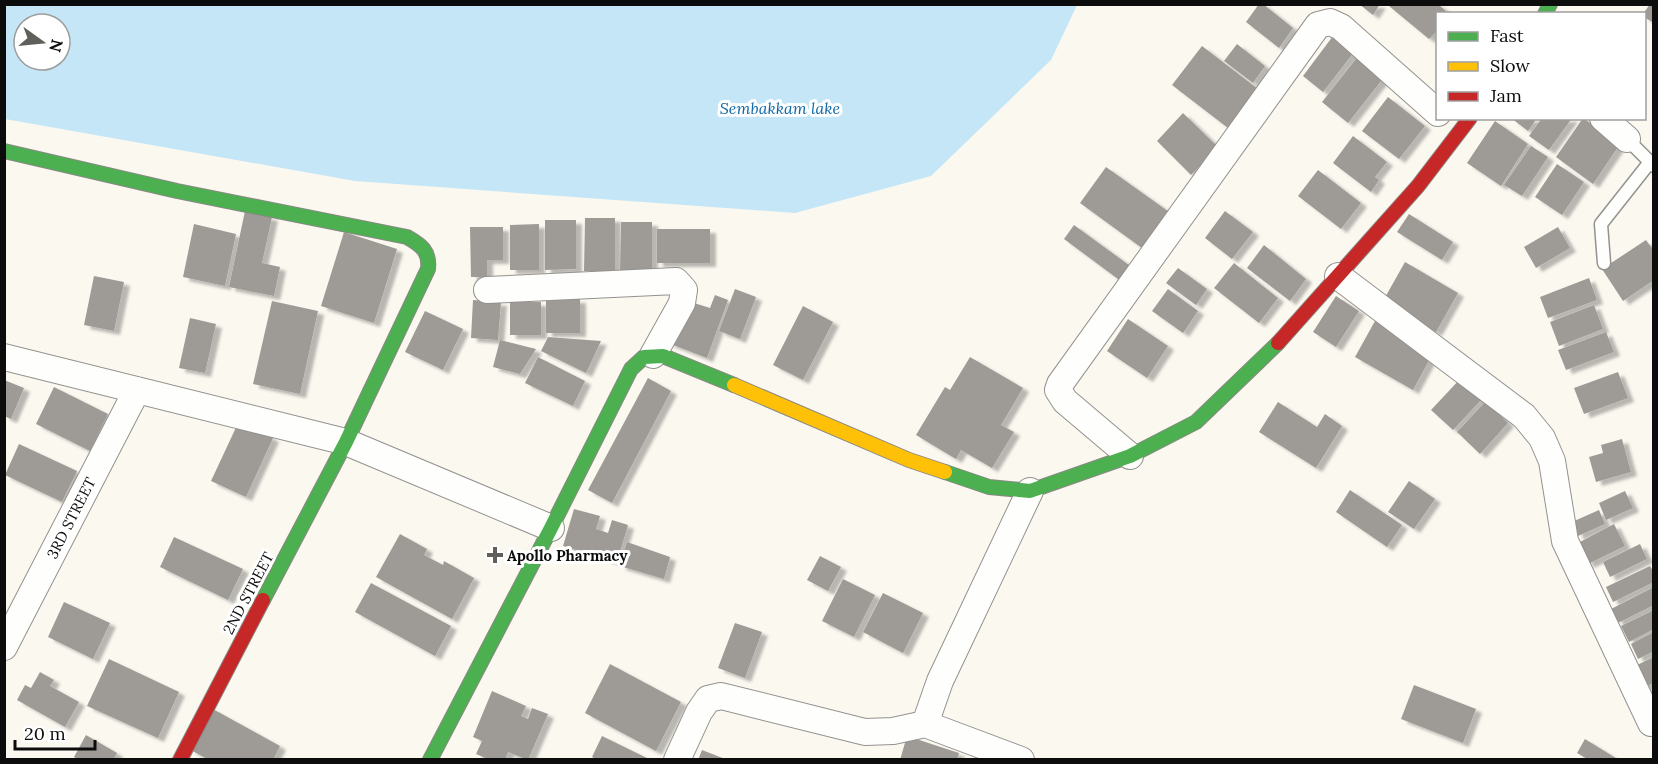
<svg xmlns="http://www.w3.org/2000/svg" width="1658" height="764" font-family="Lora,serif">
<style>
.water{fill:#c4e6f7;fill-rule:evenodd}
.building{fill:#9e9a96;filter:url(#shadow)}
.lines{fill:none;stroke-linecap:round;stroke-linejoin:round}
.lane-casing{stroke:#94928f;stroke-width:15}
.street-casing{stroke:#94928f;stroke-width:28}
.fast-casing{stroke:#8a8985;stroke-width:16}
.slow-casing{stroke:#8a8985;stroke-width:16}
.jam-casing{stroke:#8a8985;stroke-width:16}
.lane{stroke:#fefefd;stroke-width:12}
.street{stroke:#fefefd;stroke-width:26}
.fast{stroke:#4caf50;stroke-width:14}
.slow{stroke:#ffc107;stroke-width:14}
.jam{stroke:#c62828;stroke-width:14}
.poi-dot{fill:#605f5c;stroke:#fff;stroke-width:2}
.labels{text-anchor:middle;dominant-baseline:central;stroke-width:6;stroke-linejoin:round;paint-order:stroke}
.street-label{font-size:15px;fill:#0c0c0c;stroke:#fff}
.poi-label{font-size:15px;font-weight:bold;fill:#0c0c0c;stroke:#fff;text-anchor:start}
.water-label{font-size:16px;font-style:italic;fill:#0d67a6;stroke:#fff}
</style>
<defs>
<filter id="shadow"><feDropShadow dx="6" dy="4" stdDeviation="1.5" flood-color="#0004"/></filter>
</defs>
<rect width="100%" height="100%" fill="#fbf8f0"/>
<!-- water -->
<path class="water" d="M4,5l1,-1 1072,1 -26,55 -120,116 -136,37 -440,-32 -350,-62zM24,24h36v36h-36z"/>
<!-- building -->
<path class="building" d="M1259,4h4l30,24 -14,20 -33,-26z
M1359,4h21l-7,11z
M1390,4h48l11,10h-11v16l-9,9 -40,-33z
M1650,4h4v19l-10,-6 -1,-3z
M1333,36l21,16 -31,40 -20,-16z
M1237,44l28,22 -12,17 -29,-22z
M1202,46l56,43 -30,39 -56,-43z
M1359,55l26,21 -37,47 -26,-21z
M1388,97l37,29 -26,33 -37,-28z
M1183,113l35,34 -27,28 -34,-34z
M1511,118h26l-9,13z
M1542,118h30l-23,32 -20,-14z
M1583,118l37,26 -27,40 -37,-27z
M1495,121l33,23 -27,42 -34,-23z
M1353,136l34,26 -12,15 4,3 -8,12 -38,-29z
M1531,146l17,11 -26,39 -18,-11z
M1557,164l27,18 -22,33 -27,-18z
M1106,167l66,47 -26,37 -66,-48z
M1318,170l43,33 -20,26 -43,-33z
M245,211l27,6 -10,46 18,4 -6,29 -45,-9z
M1225,211l28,21 -21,27 -27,-21z
M1409,214l44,28 -11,18 -45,-28z
M585,218h30v53h-31z
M545,220h31v49l-31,1z
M621,222h31v48h-32z
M194,224l42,10 -11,52 -42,-9z
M539,224v46h-29v-45z
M1074,225l59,43 -11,14 -58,-43z
M470,227h33v33h-16v17h-16z
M1558,227l12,21 -34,20 -12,-21z
M657,229h53v34h-53z
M344,232l53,17 -23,74 -53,-17z
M1646,240l8,11v29l-31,21 -21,-32z
M1264,245l42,34 -16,22 -43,-33z
M1405,262l53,31 -22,39 -53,-31z
M1234,263l44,35 -19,25 -45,-35z
M1178,268l29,21 -11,16 -30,-22z
M94,276l30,6 -10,49 -30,-6z
M1589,278l8,22 -49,18 -8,-21z
M735,289l21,8 -16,42 -21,-8z
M1168,289l30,22 -15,22 -31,-22z
M715,295l13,5 -21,58 -39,-15 26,-40 16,5z
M1336,296l23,15 -23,36 -23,-15z
M546,299h34v34h-34z
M473,300l28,2 -3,38 -27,-2z
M272,301l46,10 -18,83 -47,-10z
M510,302h31v33h-31z
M1594,305l9,24 -44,17 -9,-24z
M803,306l30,16 -30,58 -30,-15z
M425,311l38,18 -20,41 -38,-18z
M190,318l26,6 -11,49 -26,-5z
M1128,319l40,27 -21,32 -40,-27z
M1375,321l58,32 -20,37 -58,-33z
M1606,332l8,20 -48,18 -8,-20z
M548,337l53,4 -15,32 -45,-22z
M500,340l36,9 -16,25 -27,-7z
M538,357l47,24 -12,25 -48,-23z
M970,357l53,31 -22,37 13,7 -22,36 -31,-18 -5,9 -40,-24 29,-48 5,3z
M1618,372l10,26 -44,16 -10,-26z
M648,378l23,13 -59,112 -24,-13z
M1461,378l21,21 -29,31 -22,-20z
M4,380l20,8 -13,31 -7,-3z
M54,387l54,27 -18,37 -54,-27z
M1486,401l22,22 -28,31 -23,-22z
M1278,402l39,25 8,-13 17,12 -26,42 -57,-36z
M239,421l34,17 -27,59 -35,-16z
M1622,439l9,33 -35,10 -7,-25 14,-4 -2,-8z
M19,444l58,27 -15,31 -57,-27z
M1409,481l26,18 -21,30 -26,-17z
M1350,490l52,35 -15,22 -51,-35z
M1625,491l8,17 -27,12 -7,-17z
M574,509l26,7 -4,13 12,4 4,-13 16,5 -11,37 -54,-16z
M1599,510l6,14 -27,12 -6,-14z
M1614,524l11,22 -37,18 -10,-21z
M400,534l27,15 -3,6 19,10 1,-4 30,17 -22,41 -76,-42z
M174,537l69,32 -15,31 -68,-33z
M627,542l43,15 -6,22 -44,-13z
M1640,544l7,15 -37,18 -7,-15z
M820,556l21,11 -13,24 -21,-11z
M1650,566l4,7v9l-41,20 -7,-15z
M843,579l32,16 -21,42 -32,-16z
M371,583l80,43 -16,30 -80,-44z
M1654,587v18l-36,18 -7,-14z
M883,593l40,20 -20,40 -40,-21z
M64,602l46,21 -17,36 -45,-22z
M1654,610v19l-25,13 -8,-16z
M735,623l27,9 -17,46 -27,-10z
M1654,632v19l-16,8 -7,-15z
M1654,657v26l-10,4 -9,-21z
M109,659l70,33 -21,46 -71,-32z
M610,664l71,38 -25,49 -71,-38z
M40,672l14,8 -4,6 29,16 -14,25 -48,-27 8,-15 6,3z
M1414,685l62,24 -13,34 -62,-24z
M492,691l34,15 -5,10 7,3 4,-11 16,6 -20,46 -20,-8 -3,8h-15l-14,-6 6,-13 -9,-4z
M211,708l69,38 -7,14h-64l-20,-11z
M86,735l31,18 -4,7h-35l-4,-3z
M602,736l49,24h-53l-6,-3z
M907,736l52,17 -2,7h-57z
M1585,739l34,21h-30l-12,-7z
M702,750l23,9v1h-27z"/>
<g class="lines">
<!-- lane casing -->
<g class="lane-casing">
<path id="lane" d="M1627,139l27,27
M1604,263l-3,-39 49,-62"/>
</g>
<!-- street casing -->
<g class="street-casing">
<path id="street" d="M1603,118l24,21
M1338,276l186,140 18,22 10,23 13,80 86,182
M487,290l189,-9 8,9 -2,13 -29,52
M4,357l342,85 205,86
M1130,456l-65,-55 -7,-11 2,-6 258,-359 12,-3 11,5 97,86
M4,647l133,-257
M677,760l22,-48 9,-13 13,-3 144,36 28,-1 32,-7
M1021,760l-96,-36 15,-43 90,-190"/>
</g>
<!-- fast casing -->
<g class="fast-casing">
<path id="fast" d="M1545,14l5,-10
M4,151l173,40 230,46c14,8 23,14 21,32l-82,173 -83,158
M945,472l44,15 41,4 100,-35 66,-34 82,-79
M430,760l121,-232 80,-159 13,-12 19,-1 71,29"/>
</g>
<!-- slow casing -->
<g class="slow-casing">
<path id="slow" d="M734,385l175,75 36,12"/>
</g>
<!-- jam casing -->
<g class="jam-casing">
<path id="jam" d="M1278,343l140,-157 52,-68
M180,760l83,-160"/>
</g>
<!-- lane -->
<use href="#lane" class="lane"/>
<!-- street -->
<use href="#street" class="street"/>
<!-- fast -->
<use href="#fast" class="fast"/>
<!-- slow -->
<use href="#slow" class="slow"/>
<!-- jam -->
<use href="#jam" class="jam"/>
</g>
<!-- markers -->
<path class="poi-dot" d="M492 546h6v6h6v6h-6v6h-6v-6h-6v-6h6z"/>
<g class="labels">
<!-- street labels -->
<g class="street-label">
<text transform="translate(71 518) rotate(-63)">3RD STREET</text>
<text transform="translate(248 593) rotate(-62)">2ND STREET</text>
</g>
<!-- poi labels -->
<g class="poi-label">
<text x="507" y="555">Apollo Pharmacy</text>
</g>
<!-- water labels -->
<g class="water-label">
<text x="780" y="108">Sembakkam lake</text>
</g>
</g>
<!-- border -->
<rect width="1658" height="764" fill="none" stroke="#0c0c0c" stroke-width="12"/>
<!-- legend -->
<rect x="1436" y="12" width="210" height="108" fill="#ffffff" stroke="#9e9e9e" stroke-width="1.5"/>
<rect x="1448" y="32" width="30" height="9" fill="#4caf50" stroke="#9e9e9e" stroke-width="1.5"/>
<text x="1490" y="42" font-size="18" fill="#0c0c0c">Fast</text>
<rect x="1448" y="62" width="30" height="9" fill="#ffc107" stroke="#9e9e9e" stroke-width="1.5"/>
<text x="1490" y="72" font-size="18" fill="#0c0c0c">Slow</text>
<rect x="1448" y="92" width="30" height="9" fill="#c62828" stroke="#9e9e9e" stroke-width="1.5"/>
<text x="1490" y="102" font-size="18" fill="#0c0c0c">Jam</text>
<!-- north arrow -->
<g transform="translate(42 42) rotate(105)"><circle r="28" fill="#ffffff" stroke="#9e9e9e" stroke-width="1.5"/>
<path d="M0-4.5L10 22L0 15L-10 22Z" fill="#605f5c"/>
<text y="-9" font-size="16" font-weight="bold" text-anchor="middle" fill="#0c0c0c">N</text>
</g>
<!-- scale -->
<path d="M15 740v9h80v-9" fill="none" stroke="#0c0c0c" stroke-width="3"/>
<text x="24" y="740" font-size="18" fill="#0c0c0c" stroke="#ffffff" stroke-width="4.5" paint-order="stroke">20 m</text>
</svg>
